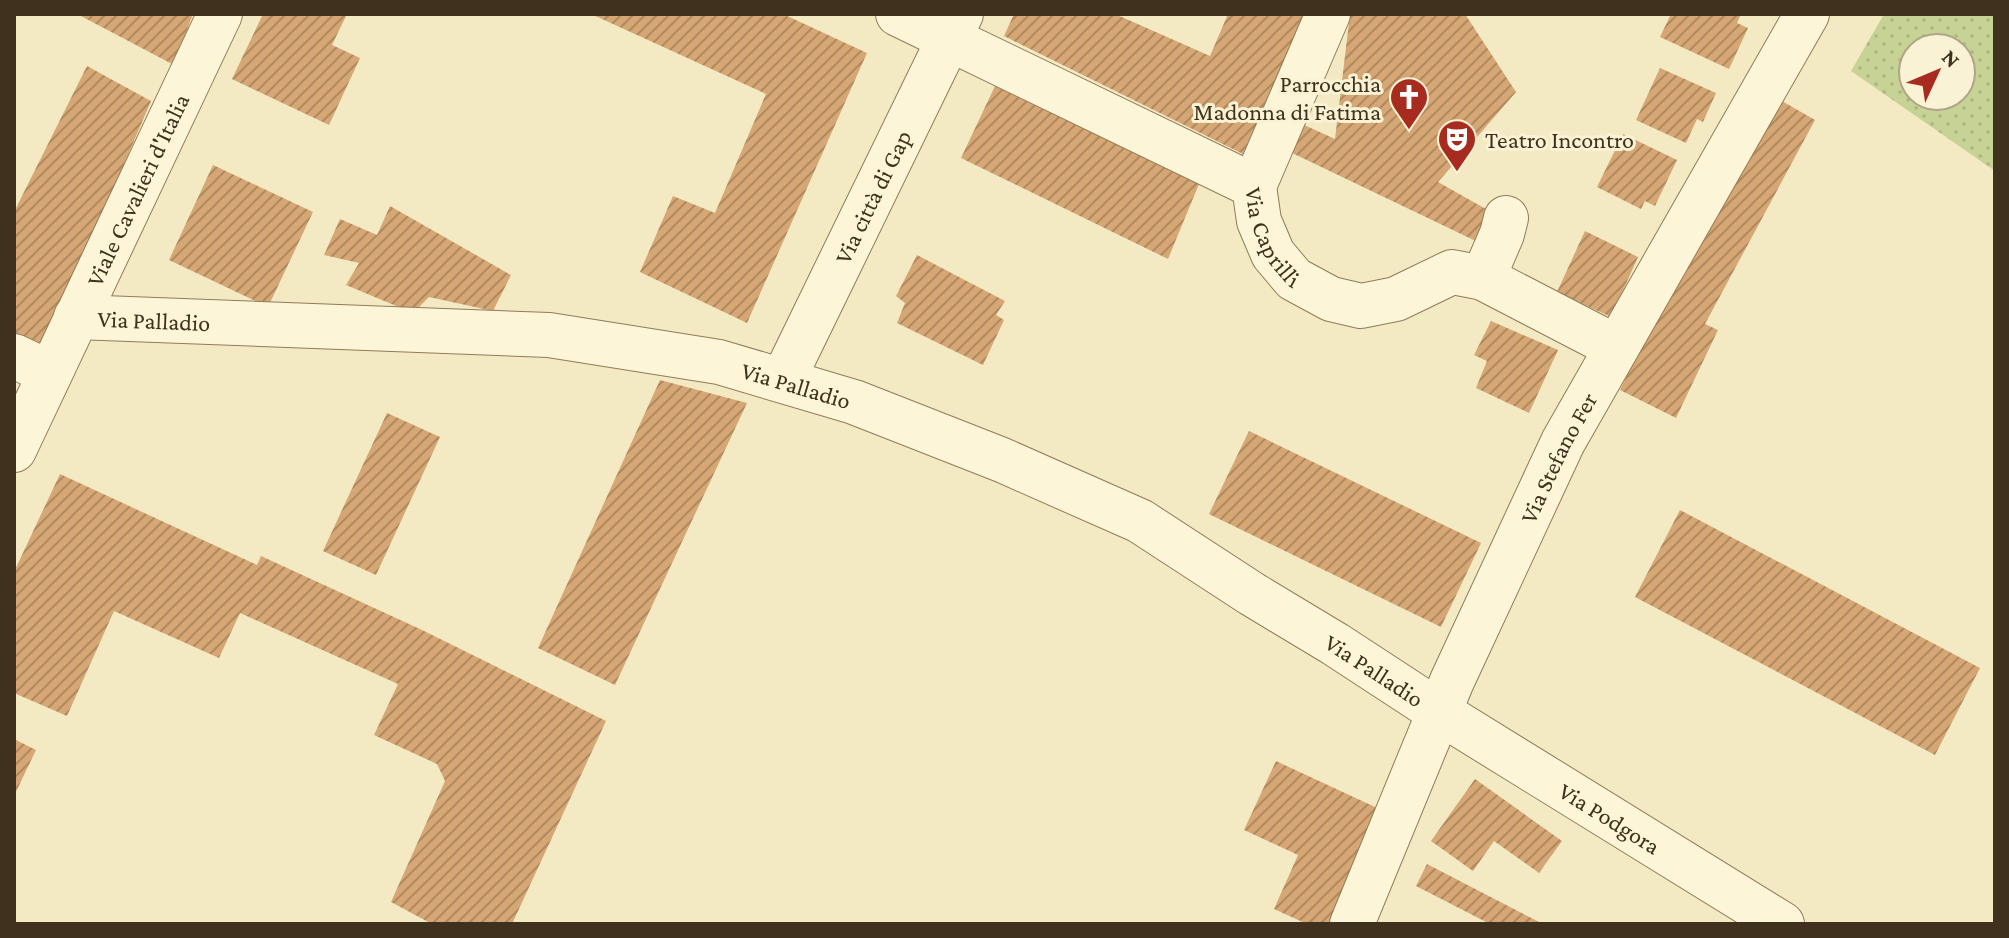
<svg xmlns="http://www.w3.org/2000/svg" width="2009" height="938" font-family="'Crimson Pro',serif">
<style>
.green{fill:url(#green-dots);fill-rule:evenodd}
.building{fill:url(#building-hatch)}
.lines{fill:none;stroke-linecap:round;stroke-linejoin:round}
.minor-casing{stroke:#917b57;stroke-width:46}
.minor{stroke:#fdf5d8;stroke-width:44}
.labels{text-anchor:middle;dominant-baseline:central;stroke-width:6;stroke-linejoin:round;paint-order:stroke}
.poi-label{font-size:24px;fill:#3f311d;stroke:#faf2d4;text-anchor:end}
.street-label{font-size:24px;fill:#3f311d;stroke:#faf2d4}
</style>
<defs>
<pattern id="green-dots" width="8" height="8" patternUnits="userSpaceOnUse" patternTransform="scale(2)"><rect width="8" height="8" fill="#c6d395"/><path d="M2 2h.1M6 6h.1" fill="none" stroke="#abb680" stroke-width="1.8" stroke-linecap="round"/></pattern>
<pattern id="building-hatch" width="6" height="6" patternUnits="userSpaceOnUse" patternTransform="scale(2)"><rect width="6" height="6" fill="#d6a774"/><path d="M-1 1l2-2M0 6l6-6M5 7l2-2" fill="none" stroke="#af895f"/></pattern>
</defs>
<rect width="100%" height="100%" fill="#f3eac3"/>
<!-- green -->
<path class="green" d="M1884,14h111v157l-144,-100zM1913,48h48v48h-48z"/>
<!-- building -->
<path class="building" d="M77,14h116l-19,51z
M263,14h84l-15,31 28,13 -31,67 -97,-46z
M591,14h192l84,39 -120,270 -107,-51 33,-76 42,17 51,-119z
M1014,14h101l95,42 18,-42h78l-63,140 -239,-118z
M1350,14h115l51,78 -78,90 55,31 -11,31 -192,-92 12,-28 33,15z
M1671,14h70l-4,9 11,5 -19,41 -69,-32z
M87,66l64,35 -107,251 -30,-15v-125z
M1660,68l56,25 -13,29 -6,-3 -11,24 -50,-23z
M995,86l204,98 -31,75 -207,-101z
M1775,97l40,23 -110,204 13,6 -42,88 -56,-28 43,-88z
M1623,134l54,26 -22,46 -10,-5 -4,8 -44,-22z
M213,165l100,47 -45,95 -99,-47z
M390,206l121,69 -18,36 -64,-14 -16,16 -67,-28 13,-22 -35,-8 16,-36 37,16z
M1585,231l53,26 -27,60 -54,-25z
M917,255l88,46 -9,14 8,5 -21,45 -86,-42 8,-20 -9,-7z
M1491,321l67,29 -29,63 -53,-25 11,-27 -13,-6z
M660,380l87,23 -132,282 -77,-37z
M387,413l53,24 -64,138 -53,-24z
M1249,431l232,112 -40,84 -232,-113z
M60,474l197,91 4,-9 159,73 186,92 -94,203h-80l-41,-22 54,-121 -8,-17 -63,-29 24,-51 -158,-71 -21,45 -105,-47 -47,105 -53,-23v-121z
M1680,510l300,158 -45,87 -300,-158z
M14,739l22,11 -22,46z
M1276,761l112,52 -51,111h-30l-33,-15 24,-54 -54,-25z
M1475,779l87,62 -23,32 -45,-32 -21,30 -42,-30z
M1427,864l116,60h-53l-74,-38z"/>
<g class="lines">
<!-- minor casing -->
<g class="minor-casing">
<g id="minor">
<path id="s1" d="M898,14l356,172 5,35 14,33 21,25 37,20 30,7 35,-7 56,-27 31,6 133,69"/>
<path d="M1254,186l74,-172"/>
<path d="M1483,278l19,-44 4,-16"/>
<path id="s2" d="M76,317l473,18 170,27 135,40 148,58 138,61 112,73 83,50 104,68 343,212"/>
<path d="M14,356l36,17"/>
<path id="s3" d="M783,380l178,-366"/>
<path id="s4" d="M14,450l206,-436"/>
<path id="s5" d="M1352,924l100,-243 111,-239 244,-428"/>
</g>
</g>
<!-- minor -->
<use href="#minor" class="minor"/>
</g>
<!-- icons -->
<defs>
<g id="church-pin" transform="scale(2)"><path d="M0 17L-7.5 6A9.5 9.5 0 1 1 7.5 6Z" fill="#a72c1f" stroke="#faf2d4"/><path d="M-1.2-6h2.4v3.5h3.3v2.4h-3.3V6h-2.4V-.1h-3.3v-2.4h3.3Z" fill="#fff"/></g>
<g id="theatre-pin" transform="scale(2)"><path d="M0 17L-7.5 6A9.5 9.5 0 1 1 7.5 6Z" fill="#a72c1f" stroke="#faf2d4"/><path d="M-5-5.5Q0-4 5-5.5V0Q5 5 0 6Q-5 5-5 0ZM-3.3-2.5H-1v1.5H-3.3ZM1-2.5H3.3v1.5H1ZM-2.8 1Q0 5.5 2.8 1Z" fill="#fff"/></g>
</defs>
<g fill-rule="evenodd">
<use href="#church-pin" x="1409" y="97"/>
<use href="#theatre-pin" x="1457" y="139"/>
</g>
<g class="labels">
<!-- poi labels -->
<g class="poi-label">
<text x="1381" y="83">Parrocchia<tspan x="1381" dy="28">Madonna di Fatima</tspan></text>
<text x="1485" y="139" text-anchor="start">Teatro Incontro</text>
</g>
<!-- street labels -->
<g class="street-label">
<text stroke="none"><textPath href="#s4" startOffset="288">Viale Cavalieri d'Italia</textPath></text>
<text stroke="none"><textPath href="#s3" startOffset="204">Via città di Gap</textPath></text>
<text stroke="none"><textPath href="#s1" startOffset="450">Via Caprilli</textPath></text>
<text stroke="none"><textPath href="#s2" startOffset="78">Via Palladio</textPath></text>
<text stroke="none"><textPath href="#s2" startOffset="726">Via Palladio</textPath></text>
<text stroke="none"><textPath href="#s5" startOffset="510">Via Stefano Fer</textPath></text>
<text stroke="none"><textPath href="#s2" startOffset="1374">Via Palladio</textPath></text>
<text stroke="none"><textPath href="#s2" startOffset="1652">Via Podgora</textPath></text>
</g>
</g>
<!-- border -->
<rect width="2009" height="938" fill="none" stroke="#3f311d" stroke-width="32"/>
<!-- north arrow -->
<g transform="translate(1937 72) rotate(46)"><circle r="38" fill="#faf2d4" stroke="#afa58b" stroke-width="2"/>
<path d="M0-6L14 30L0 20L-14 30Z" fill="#a72c1f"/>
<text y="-12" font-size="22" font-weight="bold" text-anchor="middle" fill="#3f311d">N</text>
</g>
</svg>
